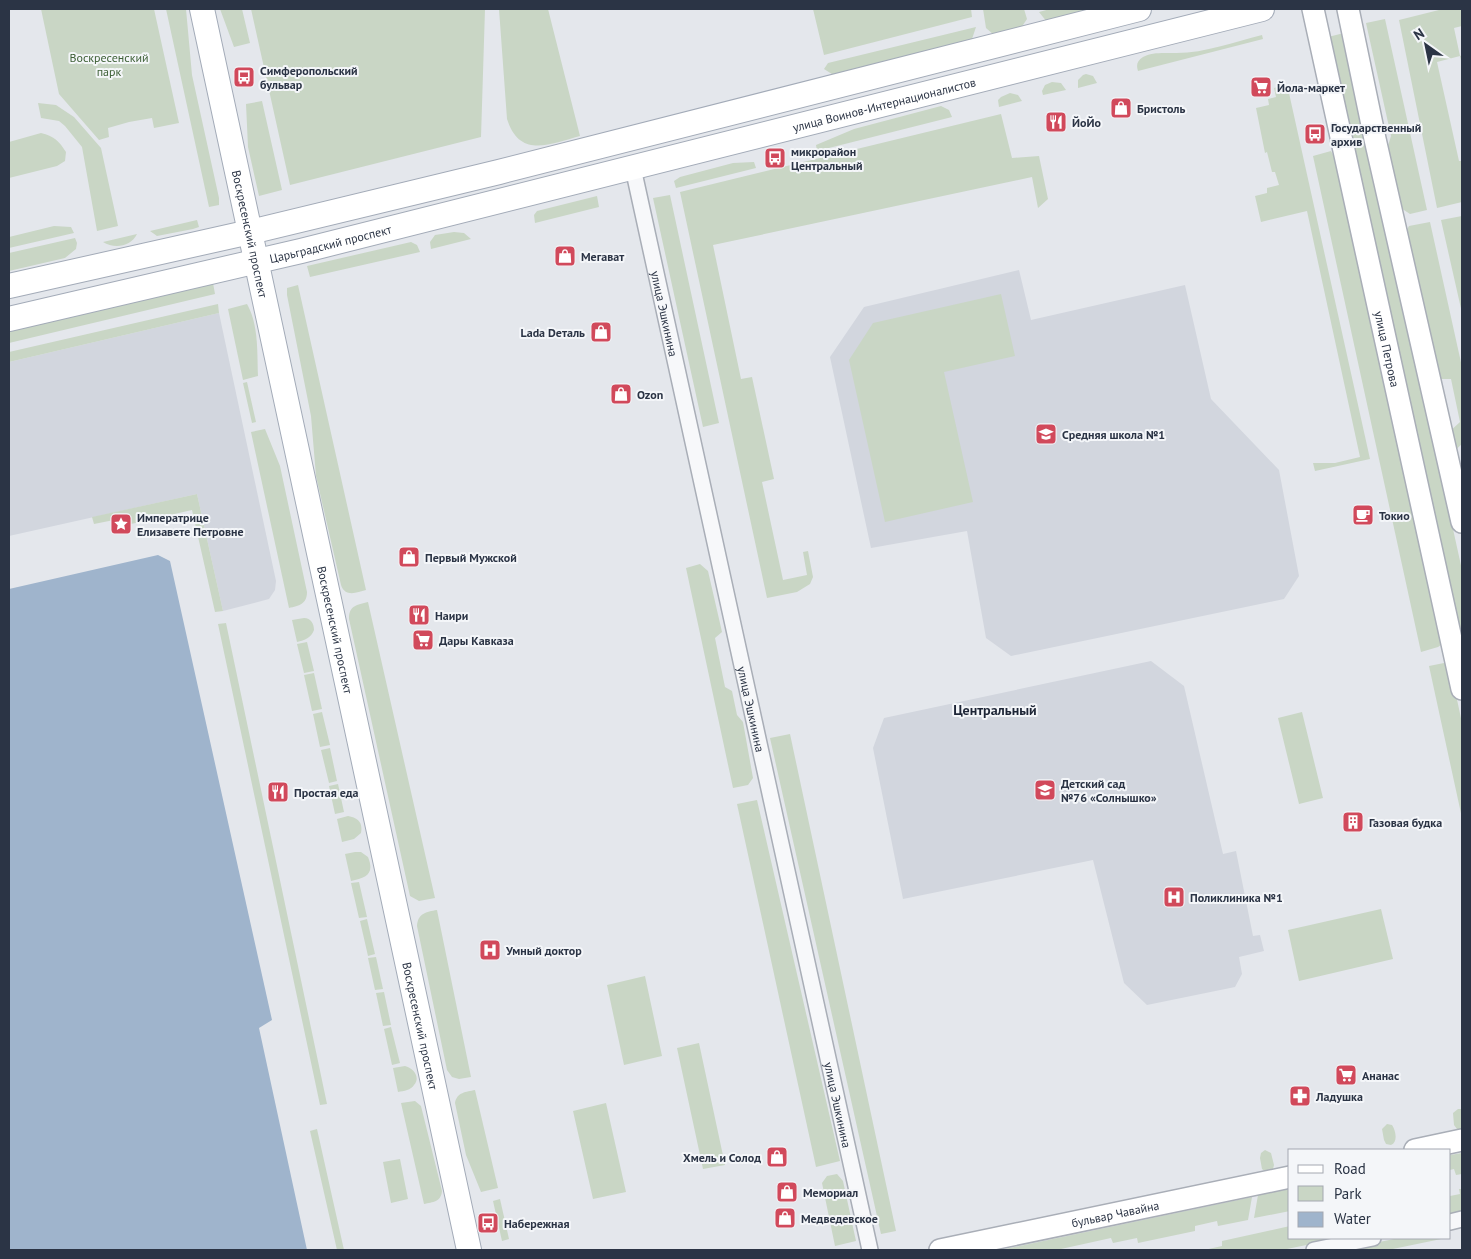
<svg xmlns="http://www.w3.org/2000/svg" width="1471" height="1259" font-family="'PT Sans',sans-serif">
<style>
.built{fill:#d2d6de}
.green{fill:#c9d6c5}
.water{fill:#9fb4cc}
.lines{fill:none;stroke-linecap:round;stroke-linejoin:round}
.street-casing{stroke:#a9aeb7;stroke-width:18}
.secondary-casing{stroke:#a9aeb7;stroke-width:24}
.primary-casing{stroke:#a3abb8;stroke-width:26}
.street{stroke:#f7f8fa;stroke-width:15}
.secondary{stroke:#fff;stroke-width:21}
.primary{stroke:#fff;stroke-width:24}
.labels{text-anchor:middle;dominant-baseline:central;stroke-width:4;stroke-linejoin:round;paint-order:stroke}
.park-label{font-size:12px;fill:#3f6138;stroke:#f4f6f9}
.poi-label{font-size:12px;font-weight:bold;fill:#2b3445;stroke:#f4f6f9;text-anchor:start}
.street-label{font-size:12px;fill:#2b3445;stroke:#f4f6f9}
.neighbourhood-label{font-size:14px;font-weight:bold;fill:#1d2536;stroke:#f4f6f9}
</style>
<rect width="100%" height="100%" fill="#e4e7ec"/>
<!-- built -->
<path class="built" d="M1019,270l12,50 154,-35 26,114 68,71 20,106 -15,23 -273,57 -25,-18 -19,-107 -96,17 -41,-191 34,-50z
M219,313l57,268 -1,9 -6,9 -46,12 -26,-117 -188,42v-174z
M1151,661l33,25 39,168 13,-3 17,85 7,-1 4,16 -25,6 3,17 -7,13 -88,18 -23,-22 -31,-123 -190,39 -30,-151 11,-30z"/>
<!-- green -->
<path class="green" d="M41,9h113l25,114 -25,5 -2,-10 -23,4 -21,6 1,9 -10,3 -40,-46z
M166,9h20l6,66 27,123v7l-10,2z
M220,9h22l8,34 -16,4z
M251,9h234l-4,128 -191,48z
M499,9h49l32,127c-30,8 -60,23 -73,-17z
M813,9h158l1,8 -148,38z
M983,9h41l3,10 -6,9 -27,7 -8,-7z
M1050,9h49l-52,13 -8,-10z
M1443,9h19v17l-8,2 6,28 2,-1v10l-2,-9 -23,6 22,99h3v41l-25,6 -38,-188z
M1385,19l42,191 -17,4 -9,-6 -14,-59 4,-13 -25,-113z
M976,27l-5,15 -136,34 -11,-7 4,-6z
M1344,33l118,537v75l-134,-608z
M1262,35l1,4 -125,32c-2,-6 -1,-10 5,-14 8,-5 21,-4 30,-4 30,1 60,-11 89,-18z
M1086,74l7,2 4,7 -19,5v-8l5,-5z
M1052,82l9,1 5,7 -23,5 -1,-4 3,-6z
M1287,84l83,375 -55,12 -2,-8h22l25,-6 -53,-246 -46,11 -6,-26 12,-3v-5l12,-3 -4,-13h-3l-5,-20 -2,1 -9,-45 13,-3 -1,-6 8,-2 -2,-9z
M1010,93l8,2 4,6 -23,6 -1,-7 3,-3z
M262,101l20,89 -23,6 -11,-49 -2,-43z
M38,103l18,2 18,12 27,31 17,78 -21,5 -15,-84 -17,-21 -6,-5 -18,-3z
M941,106l8,4 3,7 -135,34 -1,-6 38,-16z
M1001,114l11,44 27,-2 9,43 -10,9 -6,-31 -319,68 28,134 11,-2 22,102 -12,3 21,98 24,-5 -4,-23 5,-1 5,26 -3,7 -13,8 -30,6 -87,-406z
M41,133c13,3 18,8 25,19l-1,9 -8,5 -48,12v-36z
M1331,151l13,25 101,466 -7,5 -17,5 -108,-496z
M754,162l2,6 -80,20 -2,-7 6,-4 53,-14z
M670,195l49,228 -16,4 -50,-229z
M597,196l2,11 -64,16 -1,-8 3,-4z
M1462,216v97l-21,-93z
M197,220l2,7 -6,2 -36,7 -7,-5z
M1430,222l32,145v77l-10,9 -4,-20 12,-11 -9,-43h-15l-31,-146 4,-7z
M54,226l17,1 3,6 -65,15v-11z
M454,232l10,1 7,6 -40,10 -1,-7 5,-7z
M137,234c-6,13 -23,15 -34,8z
M75,238l2,5 -1,6 -11,9 -56,13v-18z
M411,242l6,3 3,7 -110,25 -3,-11z
M213,283l2,11 -206,49v-13z
M298,285l68,305c-10,3 -21,7 -25,-5l-25,-109 -5,-60 -24,-121v-7z
M1001,294l14,62 -71,16 29,130 -88,20 -36,-162 24,-37z
M218,304l1,9 -210,49v-10z
M247,304c12,21 10,50 11,72l-15,4 -15,-71z
M247,382l9,40 -4,1 -9,-40z
M265,429l15,37 27,126c0,12 -8,14 -18,16l-38,-176z
M197,494l26,117 -8,1 -23,-102 -61,14 -2,-7 -35,7 -2,-7z
M700,564l8,7 14,61 -7,6 10,49 7,4 5,24 6,7 10,56 -5,7 -15,3 -47,-220z
M368,602l67,296 -16,3 -9,-5 -61,-277c0,-14 8,-14 19,-17z
M304,618c7,0 10,6 10,12 -3,8 -9,10 -17,12l-5,-22z
M226,623l101,481 -7,1 -102,-481z
M307,642l7,29 -10,2 -7,-29z
M1449,662l13,61v95l-33,-152z
M314,673l8,36 -10,2 -8,-36z
M322,712l8,33 -10,2 -7,-33z
M1302,712l21,86 -24,6 -21,-86z
M790,734l106,497 -15,3 -111,-496z
M330,748l7,33 -8,2 -8,-33z
M338,784l6,28 -9,2 -6,-28z
M757,800l83,361 -24,6 -79,-363z
M348,816c10,2 15,6 13,17l-7,6 -12,3 -5,-23z
M355,852h6l7,5c7,17 -2,21 -17,24l-6,-27z
M359,882l8,35 -8,1 -8,-35z
M1381,909l12,50 -94,22 -11,-51z
M437,910l34,167 -12,2 -7,-2 -5,-7 -30,-144c1,-13 9,-14 20,-16z
M367,919l8,35 -7,2 -8,-35z
M376,957l7,32 -8,1 -7,-32z
M645,976l17,80 -38,9 -17,-80z
M384,992l7,33 -8,1 -7,-33z
M391,1027l9,36 -8,2 -8,-36z
M699,1043l26,122 -22,4 -26,-121z
M405,1066c8,2 16,11 9,19 -3,5 -10,6 -16,7l-5,-24z
M475,1090l23,98 -17,4 -15,-37 -11,-52c2,-11 11,-11 20,-13z
M415,1101l6,5 21,85c-1,11 -9,11 -18,13l-23,-101z
M606,1103l20,89 -33,7 -20,-88z
M1458,1109h4v21l-5,-1 -3,-4 -1,-12z
M1387,1124l5,1c4,6 6,17 -1,20l-5,-1 -2,-4 -2,-11z
M317,1129l27,121h-7l-27,-119z
M1265,1150l6,3 3,12 -1,4 -7,3 -4,-3 -2,-11 1,-5z
M1462,1153v21l-6,1 -2,-6 -4,1v-15z
M400,1159l8,40 -17,4 -8,-41z
M837,1174l6,7 13,60 -21,5 -13,-63 5,-7z
M1290,1189v22l-36,7 4,-23z
M1459,1189h3v23l-12,2v-18l10,-2z
M1252,1197l-4,23 -30,6 -1,-5 -22,5v5l-57,12 -1,-5 -24,5 -2,-5 -50,11v1h-61z
M500,1199l9,40 -7,2 -9,-40z
M1290,1226v12h51l-59,12h-78l18,-4v-5z
M1399,1238h47l-58,12h-48z"/>
<!-- water -->
<path class="water" d="M158,555l12,6 102,459 -13,8 48,222h-298v-661z"/>
<g class="lines">
<!-- street casing -->
<g class="street-casing">
<g id="street">
<path id="s1" d="M633,168l237,1082"/>
<path d="M1450,1222l12,-3"/>
<path d="M1314,1250l59,-12"/>
</g>
</g>
<!-- secondary casing -->
<g class="secondary-casing">
<g id="secondary">
<path id="s2" d="M1313,9l149,680"/>
<path d="M1348,9l27,130 87,383"/>
<path d="M1415,1150l47,-10"/>
<path id="s3" d="M940,1250l350,-73"/>
</g>
</g>
<!-- primary casing -->
<g class="primary-casing">
<g id="primary">
<path id="s4" d="M202,9l267,1241"/>
<path d="M9,286l241,-54 249,-60 640,-163"/>
<path id="s5" d="M9,319l292,-68 961,-242"/>
</g>
</g>
<!-- street -->
<use href="#street" class="street"/>
<!-- secondary -->
<use href="#secondary" class="secondary"/>
<!-- primary -->
<use href="#primary" class="primary"/>
</g>
<!-- icons -->
<defs>
<g id="bus-square" transform="scale(1.125)"><rect x="-9" y="-9" width="18" height="18" rx="4" fill="#d1495b" stroke="#f4f6f9"/><path d="M-5-6H5V4H4V6H2V4H-2V6H-4V4H-5ZM-3.5-4V0h7V-4ZM-3.5 1.2v1.5H-2V1.2ZM2 1.2v1.5H3.5V1.2Z" fill="#fff"/></g>
<g id="supermarket-square" transform="scale(1.125)"><rect x="-9" y="-9" width="18" height="18" rx="4" fill="#d1495b" stroke="#f4f6f9"/><path d="M-6-5.5h2.5l.6 2H6L4.5 2H-2.5L-4.4-4H-6ZM-1.5 3.2a1.3 1.3 0 1 0 .1 0ZM3 3.2a1.3 1.3 0 1 0 .1 0Z" fill="#fff"/></g>
<g id="shop-square" transform="scale(1.125)"><rect x="-9" y="-9" width="18" height="18" rx="4" fill="#d1495b" stroke="#f4f6f9"/><path d="M-5-2.5h2.3a2.7 3.5 0 0 1 5.4 0H5L5.5 6h-11ZM-1.5-2.5h3a1.5 2.3 0 0 0-3 0Z" fill="#fff"/></g>
<g id="restaurant-square" transform="scale(1.125)"><rect x="-9" y="-9" width="18" height="18" rx="4" fill="#d1495b" stroke="#f4f6f9"/><path d="M-5-6h1v4h1v-4h1v4h1v-4h1v5L-1.5 .5V6h-2V.5L-5-1ZM5-6V6H3V1.5H1.5Q1.5-4 5-6Z" fill="#fff"/></g>
<g id="school-square" transform="scale(1.125)"><rect x="-9" y="-9" width="18" height="18" rx="4" fill="#d1495b" stroke="#f4f6f9"/><path d="M0-5L7-2L0 1L-7-2ZM-4 1L0 2.5L4 1V4Q0 6-4 4Z" fill="#fff"/></g>
<g id="cafe-square" transform="scale(1.125)"><rect x="-9" y="-9" width="18" height="18" rx="4" fill="#d1495b" stroke="#f4f6f9"/><path d="M-5.5-4.5H6V0H3Q3 3.5 0 3.5H-2.5Q-5.5 3.5-5.5 0ZM3-3.2v2h1.7v-2ZM-6 4.5H4V6H-6Z" fill="#fff"/></g>
<g id="sight-square" transform="scale(1.125)"><rect x="-9" y="-9" width="18" height="18" rx="4" fill="#d1495b" stroke="#f4f6f9"/><path d="M0-6L1.8-2.2L6-1.7L2.9 1.2L3.7 5.4L0 3.3L-3.7 5.4L-2.9 1.2L-6-1.7L-1.8-2.2Z" fill="#fff"/></g>
<g id="building-square" transform="scale(1.125)"><rect x="-9" y="-9" width="18" height="18" rx="4" fill="#d1495b" stroke="#f4f6f9"/><path d="M-4-6H4V6H1V3H-1V6H-4ZM-2.5-4.3h1.7v1.8h-1.7ZM.8-4.3h1.7v1.8H.8ZM-2.5-1h1.7V.8h-1.7ZM.8-1h1.7V.8H.8Z" fill="#fff"/></g>
<g id="hospital-square" transform="scale(1.125)"><rect x="-9" y="-9" width="18" height="18" rx="4" fill="#d1495b" stroke="#f4f6f9"/><path d="M-5-5h3v3.5h4V-5h3V5h-3V1.5h-4V5h-3Z" fill="#fff"/></g>
<g id="pharmacy-square" transform="scale(1.125)"><rect x="-9" y="-9" width="18" height="18" rx="4" fill="#d1495b" stroke="#f4f6f9"/><path d="M-2-6h4v4h4v4h-4v4h-4v-4h-4v-4h4Z" fill="#fff"/></g>
</defs>
<g fill-rule="evenodd">
<use href="#bus-square" x="244" y="77"/>
<use href="#supermarket-square" x="1261" y="87"/>
<use href="#shop-square" x="1121" y="108"/>
<use href="#restaurant-square" x="1056" y="122"/>
<use href="#bus-square" x="1315" y="134"/>
<use href="#bus-square" x="775" y="158"/>
<use href="#shop-square" x="565" y="256"/>
<use href="#shop-square" x="601" y="332"/>
<use href="#shop-square" x="621" y="394"/>
<use href="#school-square" x="1046" y="434"/>
<use href="#cafe-square" x="1363" y="515"/>
<use href="#sight-square" x="121" y="524"/>
<use href="#shop-square" x="409" y="557"/>
<use href="#restaurant-square" x="419" y="615"/>
<use href="#supermarket-square" x="423" y="640"/>
<use href="#school-square" x="1045" y="790"/>
<use href="#restaurant-square" x="278" y="792"/>
<use href="#building-square" x="1353" y="822"/>
<use href="#hospital-square" x="1174" y="897"/>
<use href="#hospital-square" x="490" y="950"/>
<use href="#supermarket-square" x="1346" y="1075"/>
<use href="#pharmacy-square" x="1300" y="1096"/>
<use href="#shop-square" x="777" y="1157"/>
<use href="#shop-square" x="787" y="1192"/>
<use href="#shop-square" x="785" y="1218"/>
<use href="#bus-square" x="488" y="1223"/>
</g>
<g class="labels">
<!-- park labels -->
<g class="park-label">
<text x="109" y="57">Воскресенский<tspan x="109" dy="14">парк</tspan></text>
</g>
<!-- poi labels -->
<g class="poi-label">
<text x="260" y="70">Симферопольский<tspan x="260" dy="14">бульвар</tspan></text>
<text x="1277" y="87">Йола-маркет</text>
<text x="1137" y="108">Бристоль</text>
<text x="1072" y="122">ЙоЙо</text>
<text x="1331" y="127">Государственный<tspan x="1331" dy="14">архив</tspan></text>
<text x="791" y="151">микрорайон<tspan x="791" dy="14">Центральный</tspan></text>
<text x="581" y="256">Мегават</text>
<text x="585" y="332" text-anchor="end">Lada Dеталь</text>
<text x="637" y="394">Ozon</text>
<text x="1062" y="434">Средняя школа №1</text>
<text x="1379" y="515">Токио</text>
<text x="137" y="517">Императрице<tspan x="137" dy="14">Елизавете Петровне</tspan></text>
<text x="425" y="557">Первый Мужской</text>
<text x="435" y="615">Наири</text>
<text x="439" y="640">Дары Кавказа</text>
<text x="1061" y="783">Детский сад<tspan x="1061" dy="14">№76 «Солнышко»</tspan></text>
<text x="294" y="792">Простая еда</text>
<text x="1369" y="822">Газовая будка</text>
<text x="1190" y="897">Поликлиника №1</text>
<text x="506" y="950">Умный доктор</text>
<text x="1362" y="1075">Ананас</text>
<text x="1316" y="1096">Ладушка</text>
<text x="761" y="1157" text-anchor="end">Хмель и Солод</text>
<text x="803" y="1192">Мемориал</text>
<text x="801" y="1218">Медведевское</text>
<text x="504" y="1223">Набережная</text>
</g>
<!-- street labels -->
<g class="street-label">
<text stroke="none"><textPath href="#s5" startOffset="901">улица Воинов-Интернационалистов</textPath></text>
<text stroke="none"><textPath href="#s4" startOffset="230">Воскресенский проспект</textPath></text>
<text stroke="none"><textPath href="#s5" startOffset="330">Царьградский проспект</textPath></text>
<text stroke="none"><textPath href="#s1" startOffset="149">улица Эшкинина</textPath></text>
<text stroke="none"><textPath href="#s2" startOffset="348">улица Петрова</textPath></text>
<text stroke="none"><textPath href="#s4" startOffset="635">Воскресенский проспект</textPath></text>
<text stroke="none"><textPath href="#s1" startOffset="554">улица Эшкинина</textPath></text>
<text stroke="none"><textPath href="#s4" startOffset="1040">Воскресенский проспект</textPath></text>
<text stroke="none"><textPath href="#s1" startOffset="959">улица Эшкинина</textPath></text>
<text stroke="none"><textPath href="#s3" startOffset="179">бульвар Чавайна</textPath></text>
</g>
<!-- neighbourhood labels -->
<g class="neighbourhood-label">
<text x="995" y="710">Центральный</text>
</g>
</g>
<!-- border -->
<rect width="1471" height="1259" fill="none" stroke="#2b3445" stroke-width="20"/>
<!-- legend -->
<rect x="1288" y="1149" width="162" height="90" fill="#f4f6f9" stroke="#a4a8b1"/>
<rect x="1298" y="1165" width="25" height="8" fill="#ffffff" stroke="#a4a8b1"/>
<text x="1334" y="1174" font-size="15" fill="#2b3445">Road</text>
<rect x="1298" y="1186" width="25" height="15" fill="#c9d6c5" stroke="#a4a8b1"/>
<text x="1334" y="1199" font-size="15" fill="#2b3445">Park</text>
<rect x="1298" y="1212" width="25" height="15" fill="#9fb4cc" stroke="#a4a8b1"/>
<text x="1334" y="1224" font-size="15" fill="#2b3445">Water</text>
<!-- north arrow -->
<g transform="translate(1426 45) rotate(327)" stroke="#f4f6f9" stroke-width="4" paint-order="stroke">
<path d="M0-4L9 19L0 12L-9 19Z" fill="#2b3445"/>
<text y="-8" font-size="14" font-weight="bold" text-anchor="middle" fill="#2b3445">N</text>
</g>
</svg>
